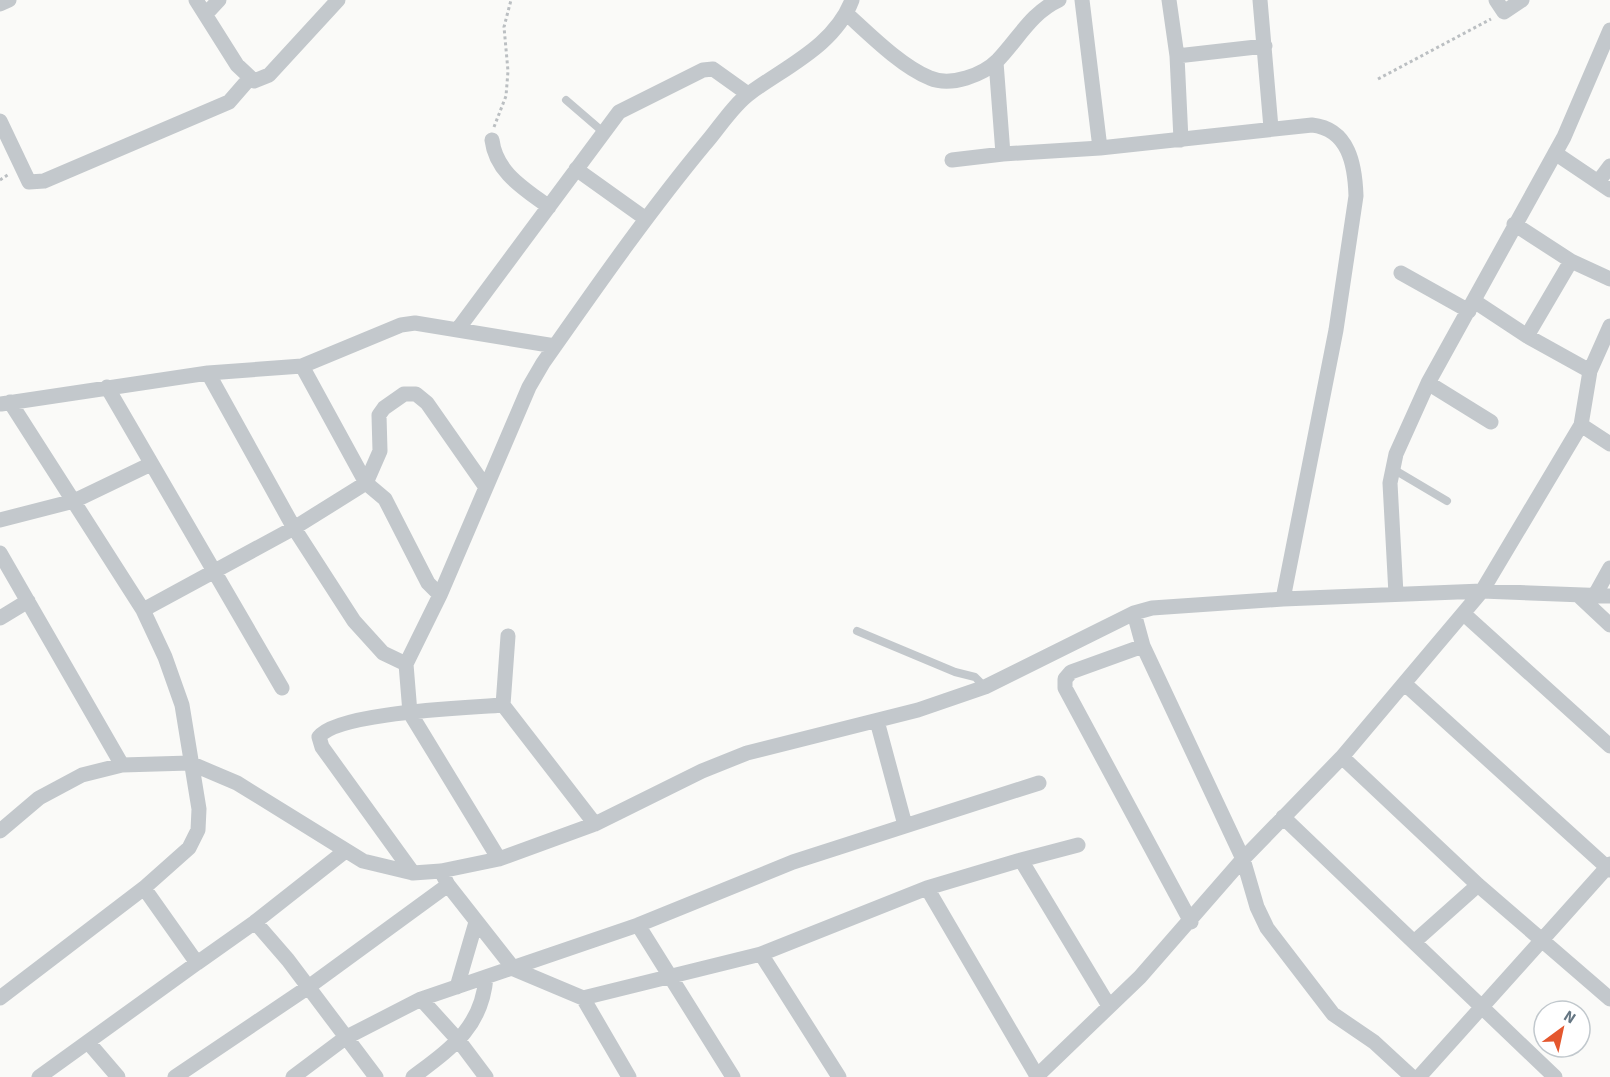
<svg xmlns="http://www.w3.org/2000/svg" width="1610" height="1077" font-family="'Source Sans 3',sans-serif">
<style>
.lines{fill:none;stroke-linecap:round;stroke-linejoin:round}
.path{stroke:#bbbfc2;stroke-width:3;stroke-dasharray:3 3;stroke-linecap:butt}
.service{stroke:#c3c8cc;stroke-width:8}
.minor{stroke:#c3c8cc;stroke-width:15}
</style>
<rect width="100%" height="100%" fill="#fafaf8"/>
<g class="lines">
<!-- path -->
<path class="path" d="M1378,79l113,-60
M494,127l12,-31 2,-25 -4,-44 7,-27
M0,180l9,-6"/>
<!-- service -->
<path class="service" d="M566,100l36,31
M1393,469l54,32
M857,631l98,41 20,5 10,10"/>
<!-- minor -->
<path class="minor" d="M196,0l41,65 17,16 15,-6 69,-75
M1082,0l18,148
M1169,0l8,56 4,84
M1260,0l11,128
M1496,0l8,12 18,-12
M0,4l9,-4
M206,14l13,-14
M847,14c22,20 55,53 83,64 21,9 53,-3 68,-18 21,-22 33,-47 61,-60
M1177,56l88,-10
M996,62l7,92 97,-6 212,-23c37,4 43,40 44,71l-20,134 -53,269
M0,121l29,61 15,-1 185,-79 20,-23
M492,140c4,33 33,49 57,67
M1555,153l55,37
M952,160l51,-6
M576,169l70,50
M1598,182l12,-16
M1514,224l57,37 39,18
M1401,273l68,38
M1474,301l53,35 63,35
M458,329l161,-217 84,-42 10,-1 35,25
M1527,336l44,-75
M302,366l64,117 19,16 43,84 12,12
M208,373l86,155 60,93 29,32 23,11 4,49 89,146
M1428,383l63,39
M107,387l175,301
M1,404l207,-31 94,-7 99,-41 14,-2 140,23
M1581,425l29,19
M0,520l74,-19 77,-37
M0,553l122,212
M1396,594l-6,-111 6,-29 32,-71 136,-246 46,-107
M1578,595l32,30
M1595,595l15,-27
M143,610l151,-82 72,-45 14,-32 -1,-36 5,-7 20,-14h12l11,9 58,83
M1134,613l9,33 100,213 14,48 10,21 66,86 41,28 38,35
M1464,614l146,132
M0,618l28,-17
M508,636l-5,69 92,119
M1143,646l-72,26 -6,7v9l126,234
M406,664l34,-69 89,-208 14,-24c52,-74 104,-149 162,-219 14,-16 28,-39 45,-51 37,-27 85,-48 102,-93
M1406,685l204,185
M877,721l28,104
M1342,757l136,128 132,114
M1283,817l272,260
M0,831l39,-33 43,-23 40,-10 68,-2 47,20 126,78 50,12 28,-2 58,-12 96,-35 107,-53 45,-18 171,-43 67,-23 149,-74 18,-5 131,-9 199,-8 128,5
M1021,860l57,-15
M441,871l7,14 66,84 69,29 178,-44 166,-66 94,-28 88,146
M413,873l-91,-126 -3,-10c18,-25 150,-29 184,-32
M144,888l53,75 58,-41 33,38 88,117
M927,888l110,188
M255,922l89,-70
M638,925l95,152
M1414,942l64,-57
M761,954l78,123
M457,987l19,-65
M0,998l144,-110 45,-40 9,-18 1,-21 -17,-104 -17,-48 -22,-47 -133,-208
M583,998l46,79
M421,999l38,42 27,36
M88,1042l30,35
M39,1077l158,-114
M175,1077l132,-89 141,-103
M293,1077l52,-39 76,-39 217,-74 155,-63 246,-79
M413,1077c37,-28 69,-49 73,-100
M1036,1077l104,-100 103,-118 99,-102 140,-166 99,-166 9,-54 20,-45
M1419,1077l191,-213"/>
</g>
<!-- north arrow -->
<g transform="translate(1562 1029) rotate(33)"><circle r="28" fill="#ffffff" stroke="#c1c8cd" stroke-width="1.5"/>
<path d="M0-4.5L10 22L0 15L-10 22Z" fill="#e4572e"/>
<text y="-9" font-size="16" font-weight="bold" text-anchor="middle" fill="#657683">N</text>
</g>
</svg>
